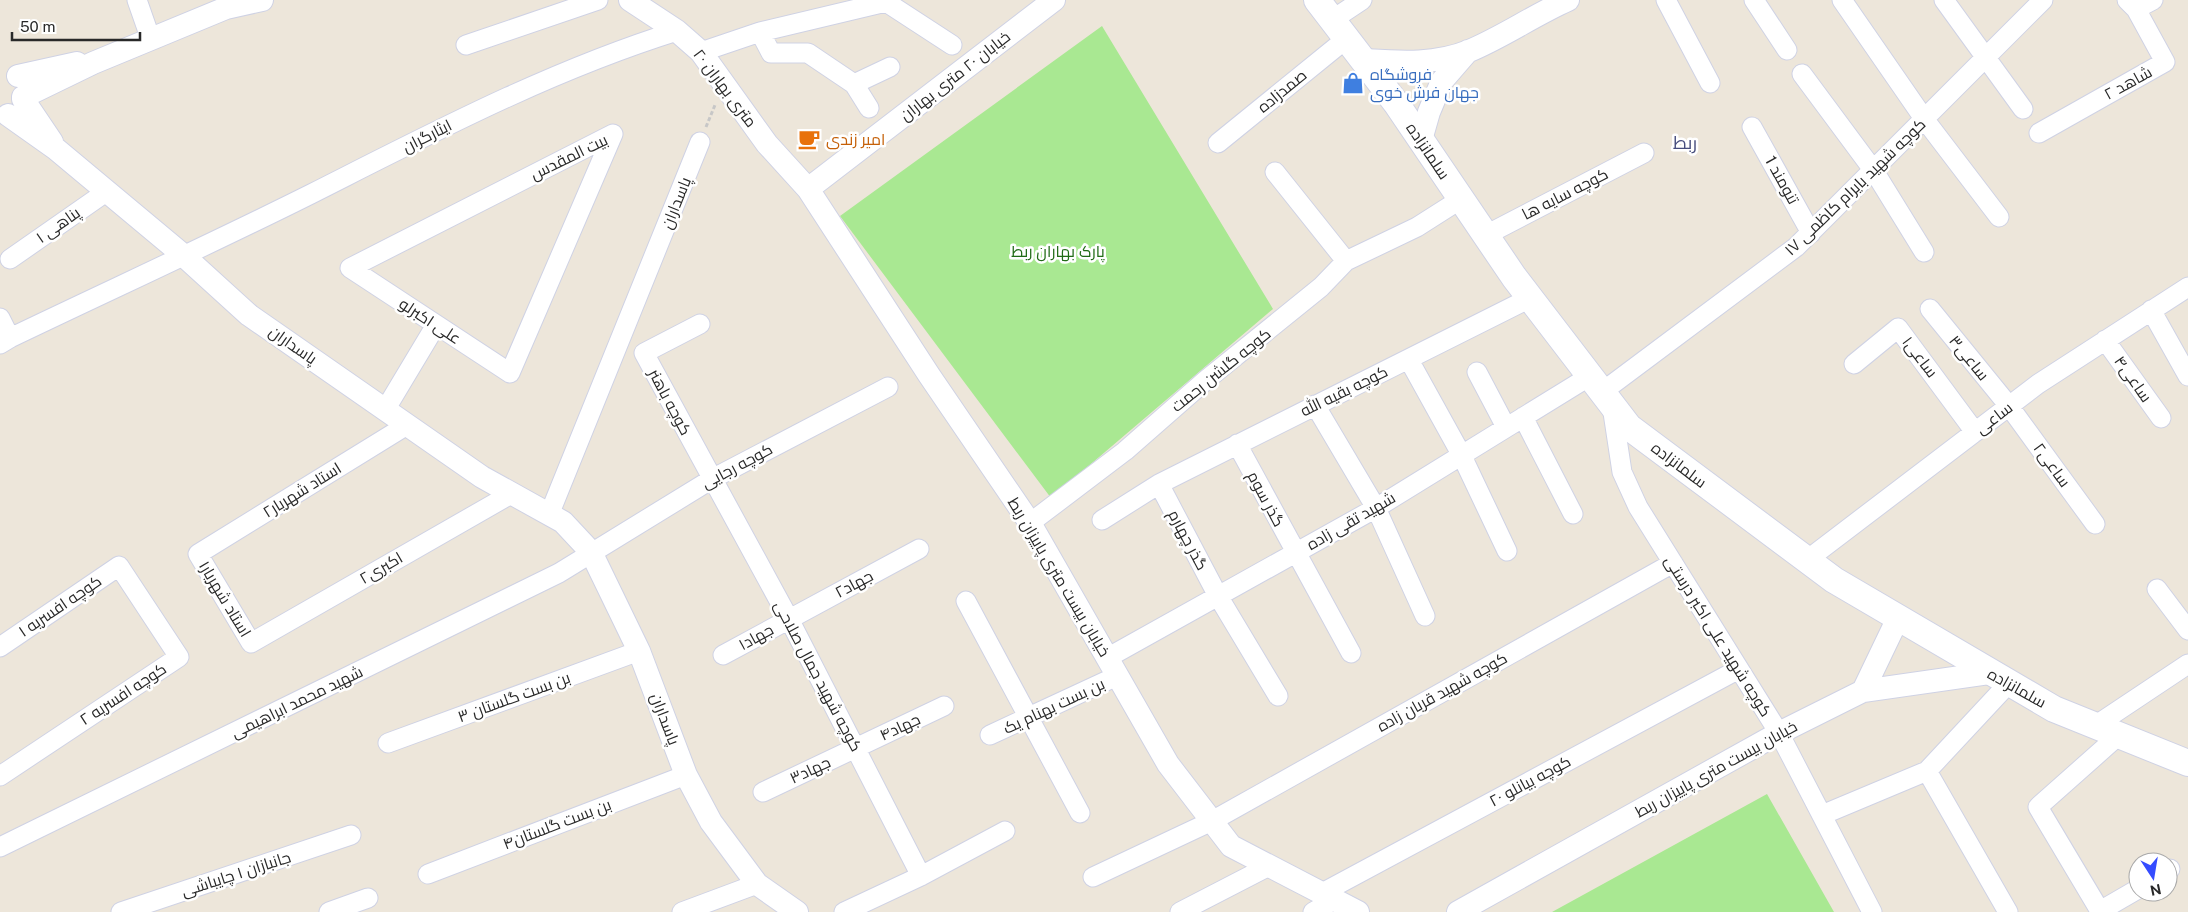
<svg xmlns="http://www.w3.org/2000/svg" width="2188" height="912" font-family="'Public Sans',Cairo,sans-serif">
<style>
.green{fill:#a9e892}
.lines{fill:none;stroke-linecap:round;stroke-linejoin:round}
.minor-casing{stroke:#cfd2e4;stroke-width:21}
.tertiary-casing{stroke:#cfd2e4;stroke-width:24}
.secondary-casing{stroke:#cfd2e4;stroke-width:28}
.path{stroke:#c7c7c7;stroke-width:3;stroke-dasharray:4 2.5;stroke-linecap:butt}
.minor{stroke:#fff;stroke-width:19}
.tertiary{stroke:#fff;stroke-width:22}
.secondary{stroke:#fff;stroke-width:26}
.labels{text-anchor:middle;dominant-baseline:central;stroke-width:5;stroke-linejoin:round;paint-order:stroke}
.shop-label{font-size:16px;fill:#366cbe;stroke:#fff;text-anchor:start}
.street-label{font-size:16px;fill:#292929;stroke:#fff}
.food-label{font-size:16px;fill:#c56008;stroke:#fff;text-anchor:start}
.park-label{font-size:16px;fill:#206b15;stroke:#fff}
.neighbourhood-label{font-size:18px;fill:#474d7d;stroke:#fff}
</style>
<rect width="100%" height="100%" fill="#ede6da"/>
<!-- green -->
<path class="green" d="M1102,26l171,283 -222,189 -211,-282z
M1767,794l67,118h-282z"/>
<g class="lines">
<!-- minor casing -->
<g class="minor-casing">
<path id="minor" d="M137,0l14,40
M1666,0l44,83
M1754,0l33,50
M1842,0l83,120 74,97
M1944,0l79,109
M2136,9l17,-9
M1332,20l30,-20
M760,32l126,-30 66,43
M466,45l132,-45
M701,52l59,-20 11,21h37l46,31 15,24
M1802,74l72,97 50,81
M854,84l36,-17
M1752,127l59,106
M2039,133l126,-71 -29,-53 -9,-9
M613,134l-103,239 -160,-105z
M1218,143l128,-104
M1275,172l71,89
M1486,235l158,-82
M10,259l96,-67
M1930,309l79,97 86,118
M2151,310l37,66
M0,318l10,20 -10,6
M700,324l-56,29 145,266 132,257
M10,338c100,-48 201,-94 301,-144 119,-60 238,-123 366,-163
M2105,340l56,78
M1409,360l52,94 46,97
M1854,364l44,-36 77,104
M1477,372l29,55
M1602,392l194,-145 247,-247
M1315,405l61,103 49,108
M1612,406l10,66 16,35 141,226 93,179
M385,410l51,-85
M1523,417l50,97
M407,425l-209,129 53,89 260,-149
M1237,444l114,209
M1159,484l59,112 60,100
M549,515l151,-373
M1102,520l57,-36 371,-186
M1030,523l95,-72 81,-71 115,-93 25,-26 71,-34 44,-28
M1807,560l231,-176 150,-97
M2157,589l31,41
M966,601l114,212
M0,647l119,-81 60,91 -179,119
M723,655l196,-106
M1107,658l269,-150 214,-132
M2095,726l93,-62
M990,735l127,-59
M2119,735l-81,72 62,104 38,-22
M388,743l251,-92
M1927,771l81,141
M763,792l181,-86
M1822,815l105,-44 82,-88
M0,847l559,-274 153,-94 176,-92
M2168,871l2,-2
M428,874l258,-99
M1093,877l119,-56 461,-258
M1322,893l417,-224
M121,912l230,-77
M329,912l39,-14
M682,912l75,-28
M844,912l77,-36 84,-45
M1180,912l89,-46
M1313,912l21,-12"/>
</g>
<!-- tertiary casing -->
<g class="tertiary-casing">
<path id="tertiary" d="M630,0l47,31 24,21 66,92 41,45 121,186 101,148 138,241 63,82 127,66
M1363,60c35,2 72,5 106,-9 34,-14 65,-36 99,-51
M18,76l59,-13
M23,97l70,-34 133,-55 36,-8
M23,99l29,43
M8,115l48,34 127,106 66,60 233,162 81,45 28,30 48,99 47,124 25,47 46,62 40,28
M1421,140l8,-28 13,-31 26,-30
M808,189l246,-189
M1863,691l35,-73
M1458,912l321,-179 84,-42 126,-18"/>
</g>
<!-- secondary casing -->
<g class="secondary-casing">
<path id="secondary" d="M1317,0l79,103 118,174 115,150 205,153 220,129 134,54"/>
</g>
<!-- path -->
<path class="path" d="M706,127l9,-22"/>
<!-- minor -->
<use href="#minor" class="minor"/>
<!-- tertiary -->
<use href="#tertiary" class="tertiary"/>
<!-- secondary -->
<use href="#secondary" class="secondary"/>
</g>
<!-- icons -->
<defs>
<g id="shop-bare" transform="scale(1.725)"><path d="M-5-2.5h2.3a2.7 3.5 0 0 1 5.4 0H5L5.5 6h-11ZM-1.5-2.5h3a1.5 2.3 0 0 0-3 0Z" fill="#3f7fe0" stroke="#fff" stroke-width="2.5" paint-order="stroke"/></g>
<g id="cafe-bare" transform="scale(1.725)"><path d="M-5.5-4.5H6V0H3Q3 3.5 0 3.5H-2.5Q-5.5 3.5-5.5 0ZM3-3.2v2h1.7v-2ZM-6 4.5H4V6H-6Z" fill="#e8710a" stroke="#fff" stroke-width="2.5" paint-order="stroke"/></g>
</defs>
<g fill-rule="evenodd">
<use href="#shop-bare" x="1353" y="83"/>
<use href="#cafe-bare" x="809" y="139"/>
</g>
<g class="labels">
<!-- shop labels -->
<g class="shop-label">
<text x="1370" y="74">فروشگاه<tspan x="1370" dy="18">جهان فرش خوی</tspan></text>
</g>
<!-- street labels -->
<g class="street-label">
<text transform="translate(955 76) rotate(-38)">خیابان ۲۰ متری بهاران</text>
<text transform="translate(2128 83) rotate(-29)">شاهد ۲</text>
<text transform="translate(725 88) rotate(53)">۲۰ متری بهاران</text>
<text transform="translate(1282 91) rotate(-39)">صمدزاده</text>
<text transform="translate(427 136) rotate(-27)">ایثارگران</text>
<text transform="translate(1428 151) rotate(56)">سلمانزاده</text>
<text transform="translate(569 157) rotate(-26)">بیت المقدس</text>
<text transform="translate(1782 180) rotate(61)">تنومند 1</text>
<text transform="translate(1855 187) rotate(-44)">کوچه شهید بایرام کاظمی ۱۷</text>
<text transform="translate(1565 194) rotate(-27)">کوچه سایه ها</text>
<text transform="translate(676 203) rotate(-68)">پاسداران</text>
<text transform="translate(58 225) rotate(-35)">پناهی ۱</text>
<text transform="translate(430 321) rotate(33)">علی اکبرلو</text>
<text transform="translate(293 345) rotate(35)">پاسداران</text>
<text transform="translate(1920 357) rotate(53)">ساعی۱</text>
<text transform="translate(1969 358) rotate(51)">ساعی۳</text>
<text transform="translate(1221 370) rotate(-39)">کوچه گلشن رحمت</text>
<text transform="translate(2133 379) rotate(55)">ساعی۴</text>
<text transform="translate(1344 391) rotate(-26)">کوچه بقیه الله</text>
<text transform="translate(670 402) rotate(62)">کوچه باهنر</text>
<text transform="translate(1994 418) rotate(-37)">ساعی</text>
<text transform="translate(1679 465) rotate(37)">سلمانزاده</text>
<text transform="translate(2052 465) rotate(54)">ساعی۲</text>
<text transform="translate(737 466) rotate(-28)">کوچه رجایی</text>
<text transform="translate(302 490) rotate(-32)">استاد شهریار۲</text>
<text transform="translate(1266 499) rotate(62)">گذر سوم</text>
<text transform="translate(1351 521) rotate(-30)">شهید تقی زاده</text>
<text transform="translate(1188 540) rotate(62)">گذر چهارم</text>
<text transform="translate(381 568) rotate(-30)">اکبری۲</text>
<text transform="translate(1059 577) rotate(59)">خیابان بیست متری پاییزان ربط</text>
<text transform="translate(854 584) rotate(-28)">جهاد۲</text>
<text transform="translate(225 599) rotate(59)">استاد شهریار۱</text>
<text transform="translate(60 606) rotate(-34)">کوچه افسریه ۱</text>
<text transform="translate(1718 636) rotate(58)">کوچه شهید علی اکبر درستی</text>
<text transform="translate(756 637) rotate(-29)">جهاد۱</text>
<text transform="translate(818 676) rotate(62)">کوچه شهید جمال صلاحی</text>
<text transform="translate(2017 688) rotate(29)">سلمانزاده</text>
<text transform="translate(1442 692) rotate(-29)">کوچه شهید قربان زاده</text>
<text transform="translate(123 694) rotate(-33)">کوچه افسریه ۲</text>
<text transform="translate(514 697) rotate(-20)">بن بست گلستان ۳</text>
<text transform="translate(297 702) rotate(-26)">شهید محمد ابراهیمی</text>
<text transform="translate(1054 706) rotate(-25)">بن بست بهنام یک</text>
<text transform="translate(665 719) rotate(69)">پاسداران</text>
<text transform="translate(900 727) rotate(-25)">جهاد۴</text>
<text transform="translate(1716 769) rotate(-29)">خیابان بیست متری پاییزان ربط</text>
<text transform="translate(810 770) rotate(-25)">جهاد۳</text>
<text transform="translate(1530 781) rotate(-28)">کوچه بیانلو ۲۰</text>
<text transform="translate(557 824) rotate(-21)">بن بست گلستان۴</text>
<text transform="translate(236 874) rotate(-18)">جانبازان ۱ چایباشی</text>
</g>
<!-- food labels -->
<g class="food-label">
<text x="826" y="139">امیر زندی</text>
</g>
<!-- park labels -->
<g class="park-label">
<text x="1058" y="251">پارک بهاران ربط</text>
</g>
<!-- neighbourhood labels -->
<g class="neighbourhood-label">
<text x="1685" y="142">ربط</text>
</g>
</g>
<!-- north arrow -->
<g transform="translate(2153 877) rotate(168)"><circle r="24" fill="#ffffff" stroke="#a9a9a9"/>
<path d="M0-4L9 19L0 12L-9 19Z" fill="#354cff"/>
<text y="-8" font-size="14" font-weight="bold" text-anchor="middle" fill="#292929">N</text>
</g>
<!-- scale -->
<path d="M12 32v8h128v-8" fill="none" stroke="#292929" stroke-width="2.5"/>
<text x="20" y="32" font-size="15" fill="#292929" stroke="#ffffff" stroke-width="4" paint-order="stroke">50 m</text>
</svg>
